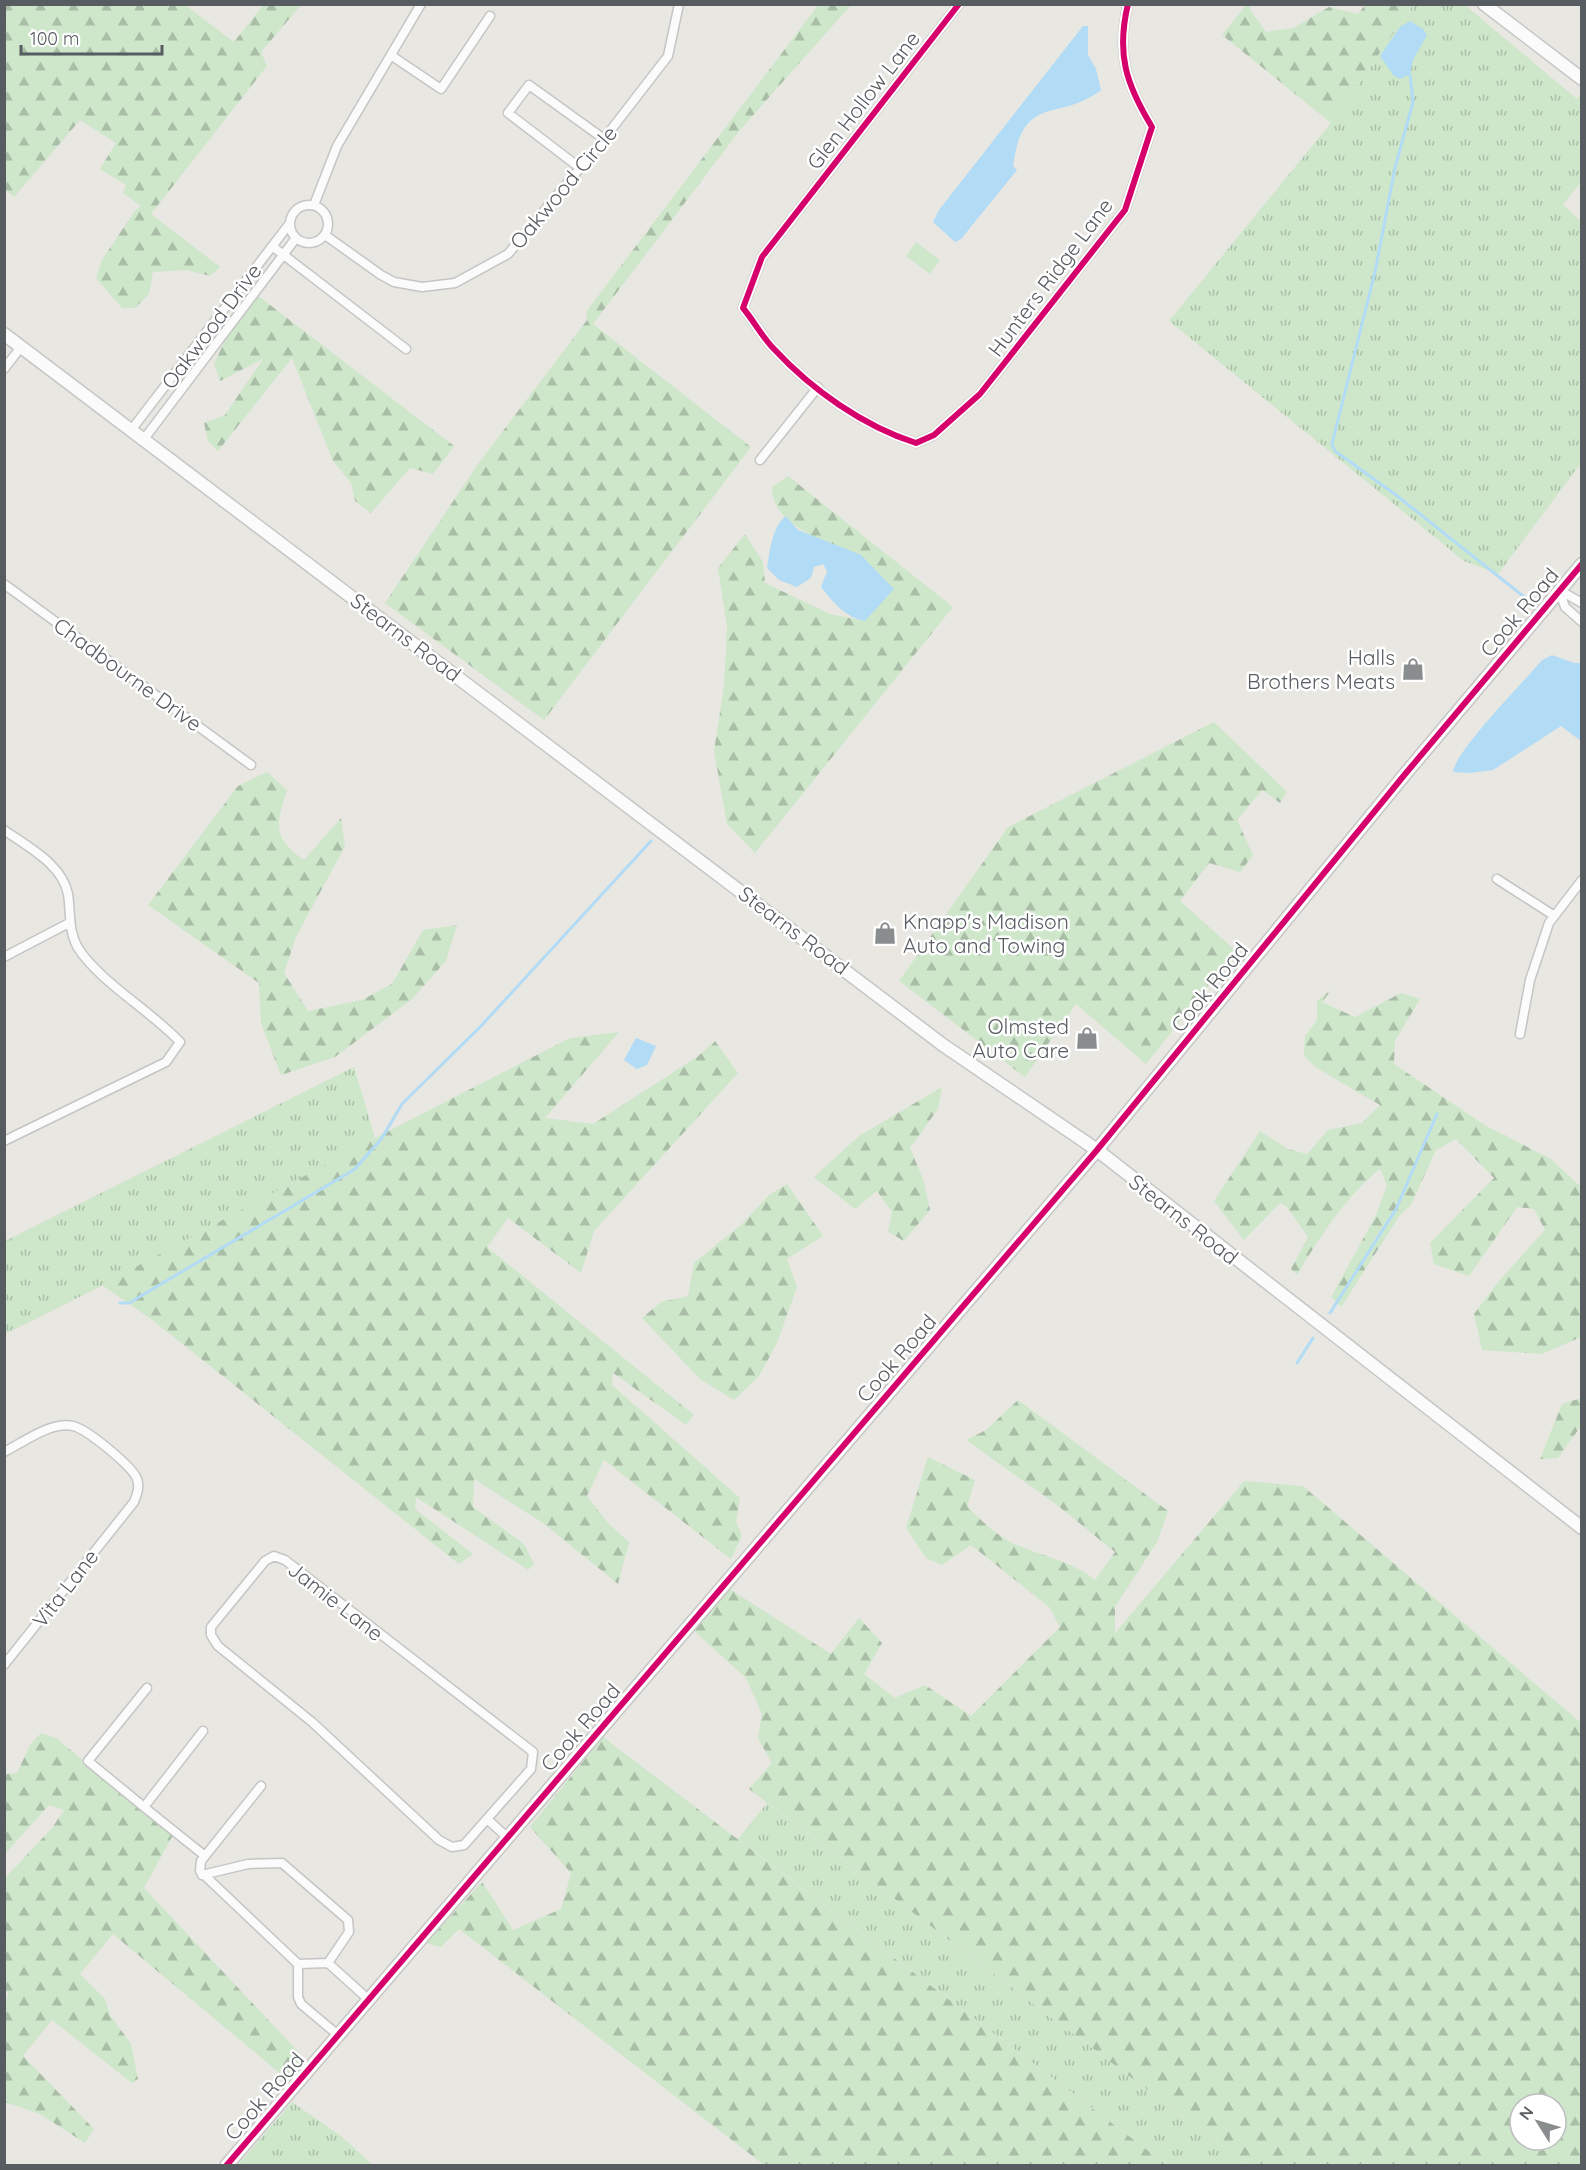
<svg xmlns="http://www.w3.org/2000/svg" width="1586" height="2170" font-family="Quicksand,sans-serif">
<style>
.grass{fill:url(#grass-tufts)}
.forest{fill:url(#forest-firs);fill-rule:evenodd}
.pitch{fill:#cee7ca}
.water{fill:#b2dbf6}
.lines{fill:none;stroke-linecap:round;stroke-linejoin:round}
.stream{stroke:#b2dbf6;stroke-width:3}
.street-casing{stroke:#c4c5c4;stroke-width:11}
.secondary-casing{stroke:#c5c6c5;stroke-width:15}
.street{stroke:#fcfbfb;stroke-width:8}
.secondary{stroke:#fcfbfb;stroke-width:12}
.cycleway-casing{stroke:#fff;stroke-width:10}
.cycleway{stroke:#d6006c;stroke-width:6}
.labels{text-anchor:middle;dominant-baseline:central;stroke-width:5;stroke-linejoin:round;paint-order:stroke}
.street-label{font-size:21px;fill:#575c61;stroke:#fff}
.poi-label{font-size:21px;fill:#575c61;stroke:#fff;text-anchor:end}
</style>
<defs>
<pattern id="grass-tufts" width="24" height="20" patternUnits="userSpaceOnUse" patternTransform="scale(1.5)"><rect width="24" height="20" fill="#cee7ca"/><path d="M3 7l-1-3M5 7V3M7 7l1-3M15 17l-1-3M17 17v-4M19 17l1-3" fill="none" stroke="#aabea7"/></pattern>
<pattern id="forest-firs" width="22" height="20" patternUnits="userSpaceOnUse" patternTransform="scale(1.5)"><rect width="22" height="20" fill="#cee7ca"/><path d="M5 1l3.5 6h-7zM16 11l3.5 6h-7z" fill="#aabea7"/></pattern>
</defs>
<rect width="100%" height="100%" fill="#e8e7e2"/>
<!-- grass -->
<path class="grass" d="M1413,5h52l112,94 4,-6v89l-18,23 18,16v242l-83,111 -34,-13 -295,-240 162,-198z
M354,1067l21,71 -191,107 -179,89v-93z
M767,1803l480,362h-80l-429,-326z
M292,2102l50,35 31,28h-135z"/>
<!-- forest -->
<path class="forest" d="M819,4l32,1 -111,125 -147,194 158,123 -207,273 -159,-117 93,-139 109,-144 -1,-8z
M4,5h181l49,37 29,-37h38l-40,47 6,14 -116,148 69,53 -10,9 -23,-6 -34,2 -4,22 -14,14h-13l-26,-30 6,-18 32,-48 7,-6 -18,-13 3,-8 -26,-16 16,-26 -36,-23 -66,77 -9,-8z
M1246,5h3l2,6 15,21 27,-4 36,-21 29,7 7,-9h48l-82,118 -109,-88z
M257,295l197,151 -21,28 -23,-6 -39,45 -16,-12 -4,-18 -18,-22 -41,-103 -74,93 -10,-10 -4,-18 21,-8 38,-56 -43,22 -6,-17 14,-30z
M788,476l165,131 -198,246 -28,-29 -13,-73 10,-65 3,-59 -9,-59 27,-34 18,28 2,21 65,31 35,7 -4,-66c-31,-12 -89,-27 -89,-68z
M1214,722l73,70 -7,11 -18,-13 -25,30 16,35 -13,17 -31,-9 -29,38 56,50 -90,113 -70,-60 -51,73 -126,-96 109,-154z
M267,772l20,18c-11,35 -15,47 17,70l37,-42 4,28 -49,91 -12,36 24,38 54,-11 30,-16 31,-54 34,-5 -11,36 -34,38 -77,58 -54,18 -20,-52 -2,-40 -111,-78 90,-119z
M1332,989l-10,13 33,15 46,-24 19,6 -25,42 -1,23 92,62 65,33 30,28v150l-39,17 -60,-4 -8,-36 24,-32 47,-52 -11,-21 -17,-2 -48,69 -35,-12 -4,-21 64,-65 -38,-39 -20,11 -25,55 -11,10 -59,92 -10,-10 44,-80 12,-31 -7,-17c-35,28 -60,68 -83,106l-6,-6 17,-32 -22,-31 -6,-3 -36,37 -30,-39 46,-70 28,18 19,5 21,-24 34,-7 18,-18 -65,-38 -11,-12 1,-19 12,-16v-19z
M619,1032l-74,86 48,6 104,-67 18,-16 23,32 -144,158 -13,42 -73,-55 -21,29 207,168 -8,10 -73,-52 -1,12 128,113 -4,23 6,15 -11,23 -127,-99 -17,36 21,27 21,19 -11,42 -75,-61 -69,-44 -1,28 51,37 10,20 -6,6 -112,-73 -1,12 58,45 -14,10 -308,-245 -49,-34 273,-147 195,-100z
M942,1087l-4,22 -28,39 13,31 7,31 -26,31 -16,-9 4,-20 -15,-21 -22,18 -41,-32 45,-41z
M787,1184l36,52 -36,23 10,28 -20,56 -18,33 -25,24 -34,-21 -58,-61 19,-16 27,-6 6,-33 48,-39 27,-29z
M1581,1398v28l-23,32 -18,1 22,-55z
M1018,1400l150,111 -11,31 -42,65v26l129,-152 59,5 278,237v442h-334l-498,-376 23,-26 -14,-25 4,-24 -16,-36 -53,-48 35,-42 103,66 28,-36 23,25 -18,31 31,24 30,-13 46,31 89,-89 -11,-20 -78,-62 -29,20 -16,-7 -20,-30 22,-71 47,23 -8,26c13,14 29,29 47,38 28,12 57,17 81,36l20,-28 -58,-47 -91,-65 20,-10zM1520,2104h36v36h-36z
M41,1733l15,5 117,97 -29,53 161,171 -17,21 -175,-146 -33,40 25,25 5,16 21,29 7,35 -6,4 -80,-63 -29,36 71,73 -9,14 -45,-29 -35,-12 -1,-95 5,-15 -5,-1 1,-113 47,-50 12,-18 -15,-5 -44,49v-77l2,-3 10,-1 13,-28z
M603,1737l564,428h-403l-305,-236 -18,18 -15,-4 56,-61 31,48 48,-21 10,-36 -41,-46z"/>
<!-- pitch -->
<path class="pitch" d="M916,242l24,18 -10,14 -24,-18z"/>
<!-- water -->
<path class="water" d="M1410,21l13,8 4,6 -14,25 -3,14 -10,5 -6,-3 -14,-20 20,-29z
M1083,26h5v29l8,14 5,21c-43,33 -78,2 -88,76l4,4 -56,69 -6,3 -22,-20 6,-12z
M786,516l12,14 63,25 33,34 -29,32c-19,-3 -33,-20 -44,-34l6,-16 -4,-7 -9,3 -3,11 -14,9 -18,-7 -12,-12c3,-16 5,-42 19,-52z
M1552,655l22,8h7v78l-20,-15 -68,44 -23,3 -17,-1c3,-22 71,-90 89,-112z
M636,1038l20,8 -9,19 -10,4 -13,-9z"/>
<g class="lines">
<!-- stream -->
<path class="stream" d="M1410,74l3,28 -18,66 -20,104 -43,172 3,7 61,44 132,105
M120,1303h9l226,-134 27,-31 20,-34 79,-78 170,-185
M1330,1313l66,-104 41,-95
M1297,1363l16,-25"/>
<!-- street casing -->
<g class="street-casing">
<path id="street" d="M959,4l-197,253 -19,51c11,13 19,29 31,41 38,41 89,77 142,94l18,-8 46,-41 145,-184 27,-83c-26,-43 -36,-73 -24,-123
M392,56l49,33 49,-73
M580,168l-72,-55 21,-28 75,54
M290 224a19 19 0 1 1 38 0a19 19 0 1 1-38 0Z
M314,205l23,-59 84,-142
M325,235l56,40 13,7 28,5 33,-4 53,-29 92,-110 68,-88 11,-52
M272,246l134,103
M4,369l17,-22
M132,429l158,-206
M144,439l152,-201
M760,460l58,-73
M4,584l247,181
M1559,590l6,17 17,15
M1559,590l23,13
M4,830c24,17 58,34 64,64 3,19 0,36 10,54 22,34 73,63 102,94l-14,20 -162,79
M1497,879l56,36
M4,957l65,-34
M1520,1034l10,-54 19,-57 33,-43
M4,1452c20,-10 47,-31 69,-26 14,3 60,41 64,53 3,8 0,15 -3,23l-130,163
M274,1556l11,4 248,192 -2,17 -67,76 -12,2 -13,-7 -127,-118 -94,-76 -7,-11v-8l54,-66z
M203,1731l-59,76 61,49
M261,1786l-60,75 -1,10 98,93v33l3,7 37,31
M144,1807l-56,-46 59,-73
M488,1820l19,17
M202,1875l46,-11 34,-1 66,57 1,12 -21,31 40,36
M298,1964l30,-1"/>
</g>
<!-- secondary casing -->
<g class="secondary-casing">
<path id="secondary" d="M1484,4l98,75
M4,334l939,711 154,105 485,378
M226,2166l871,-1016 309,-377 176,-209"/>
</g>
<!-- street -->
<use href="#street" class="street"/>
<!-- secondary -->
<use href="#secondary" class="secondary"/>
<!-- cycleway casing -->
<g class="cycleway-casing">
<path id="cycleway" d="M959,4l-197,253 -19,51c11,13 19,29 31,41 38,41 89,77 142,94l18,-8 46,-41 145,-184 27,-83c-26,-43 -36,-73 -24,-123
M226,2166l871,-1016 309,-377 176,-209"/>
</g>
<!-- cycleway -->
<use href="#cycleway" class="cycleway"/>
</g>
<!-- icons -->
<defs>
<g id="shop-bare" transform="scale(1.8)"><path d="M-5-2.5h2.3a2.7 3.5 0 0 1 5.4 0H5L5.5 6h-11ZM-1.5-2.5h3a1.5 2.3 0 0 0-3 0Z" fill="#8a8d8e" stroke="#fff" stroke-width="2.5" paint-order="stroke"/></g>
</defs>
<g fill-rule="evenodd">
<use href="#shop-bare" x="1413" y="669"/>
<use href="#shop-bare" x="885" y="933"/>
<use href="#shop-bare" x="1087" y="1038"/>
</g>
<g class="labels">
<!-- street labels -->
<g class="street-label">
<text transform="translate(863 100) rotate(-52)">Glen Hollow Lane</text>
<text transform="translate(563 187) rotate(-50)">Oakwood Circle</text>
<text transform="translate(1050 277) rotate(-53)">Hunters Ridge Lane</text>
<text transform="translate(211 326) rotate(-53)">Oakwood Drive</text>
<text transform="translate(1519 612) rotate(-50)">Cook Road</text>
<text transform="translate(406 637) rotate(37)">Stearns Road</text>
<text transform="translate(128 674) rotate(36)">Chadbourne Drive</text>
<text transform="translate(794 930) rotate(37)">Stearns Road</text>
<text transform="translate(1209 987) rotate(-51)">Cook Road</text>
<text transform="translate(1184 1219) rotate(38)">Stearns Road</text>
<text transform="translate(896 1358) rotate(-49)">Cook Road</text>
<text transform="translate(65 1588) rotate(-52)">Vita Lane</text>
<text transform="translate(336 1601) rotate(38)">Jamie Lane</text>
<text transform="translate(580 1727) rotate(-49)">Cook Road</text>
<text transform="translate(264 2096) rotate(-49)">Cook Road</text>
</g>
<!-- poi labels -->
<g class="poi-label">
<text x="1395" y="657">Halls<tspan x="1395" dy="24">Brothers Meats</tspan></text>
<text x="903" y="921" text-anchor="start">Knapp's Madison<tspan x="903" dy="24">Auto and Towing</tspan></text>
<text x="1069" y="1026">Olmsted<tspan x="1069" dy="24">Auto Care</tspan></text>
</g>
</g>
<!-- border -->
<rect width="1586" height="2170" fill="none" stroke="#575c61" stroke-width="12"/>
<!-- north arrow -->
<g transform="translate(1538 2122) rotate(307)"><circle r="28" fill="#ffffff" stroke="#bcbec0" stroke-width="1.5"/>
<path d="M0-4.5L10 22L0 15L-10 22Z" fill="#8a8d8e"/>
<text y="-9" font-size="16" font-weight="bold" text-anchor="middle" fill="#575c61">N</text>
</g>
<!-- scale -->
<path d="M21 45v9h141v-9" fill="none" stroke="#575c61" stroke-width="3"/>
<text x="30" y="45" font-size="18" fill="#575c61" stroke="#ffffff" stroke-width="4.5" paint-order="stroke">100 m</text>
</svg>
